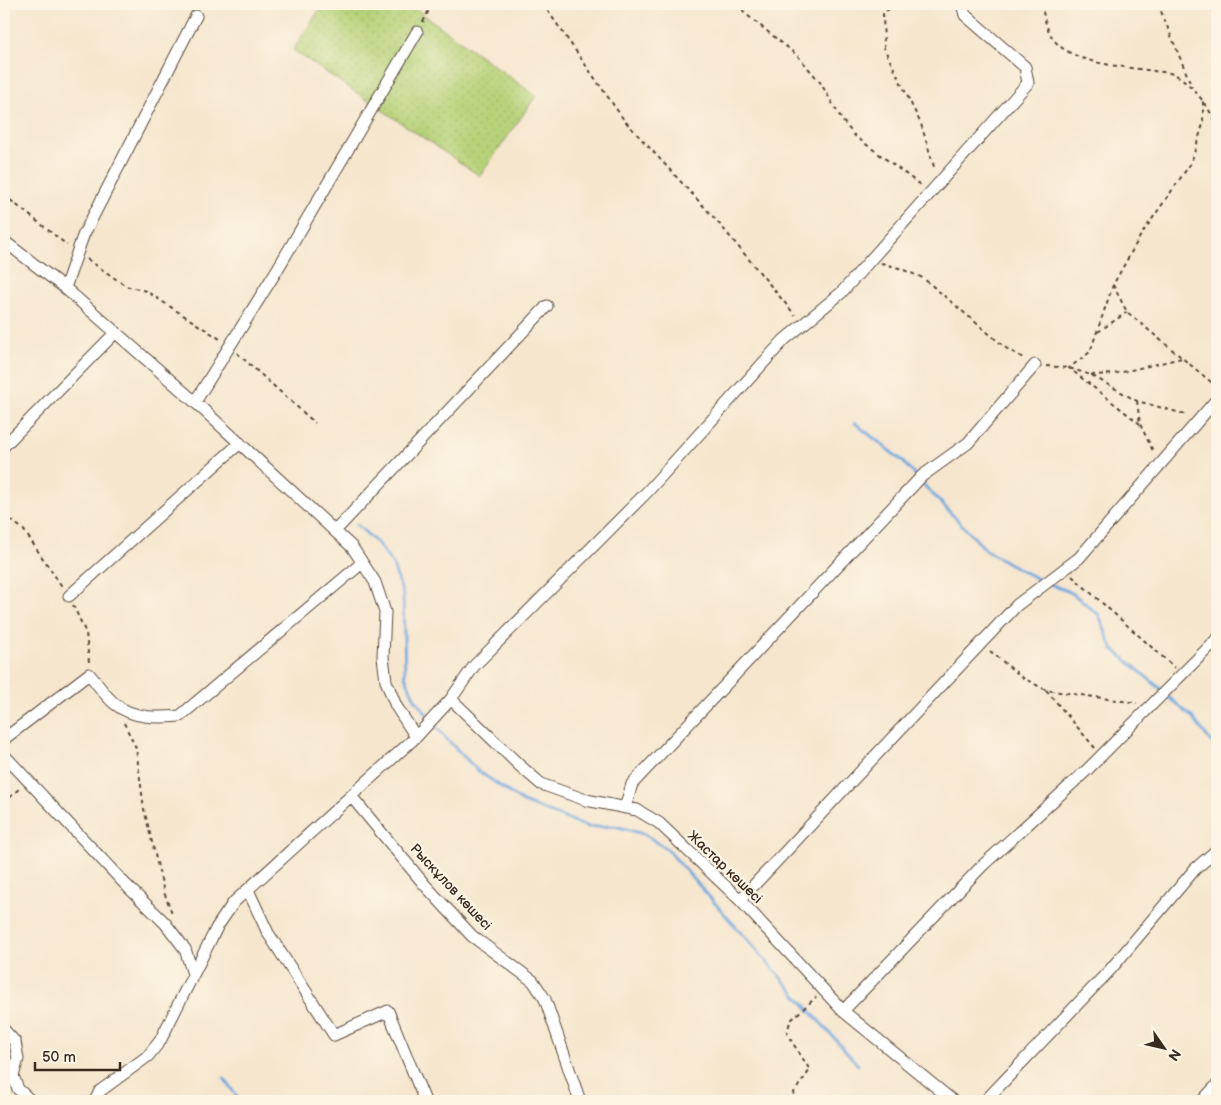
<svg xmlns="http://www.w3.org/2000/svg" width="1221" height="1105" font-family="'Balsamiq Sans',sans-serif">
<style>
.grass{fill:url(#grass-dots);stroke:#797e4c}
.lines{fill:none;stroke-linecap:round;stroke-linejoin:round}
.stream{stroke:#71a8df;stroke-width:3}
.minor-casing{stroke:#574638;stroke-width:13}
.path{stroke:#574638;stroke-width:2;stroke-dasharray:4 4;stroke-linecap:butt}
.minor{stroke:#fff;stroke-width:11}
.labels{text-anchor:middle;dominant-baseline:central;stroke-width:5;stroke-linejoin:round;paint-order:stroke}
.street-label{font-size:14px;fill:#3b2a1e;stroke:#fcf5e5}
</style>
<defs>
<pattern id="grass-dots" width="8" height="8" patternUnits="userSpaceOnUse" patternTransform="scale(1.25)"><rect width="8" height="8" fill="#b7d379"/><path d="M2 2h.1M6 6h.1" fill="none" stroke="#9eb568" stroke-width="1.8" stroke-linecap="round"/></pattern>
</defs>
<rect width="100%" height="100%" fill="#fcf5e5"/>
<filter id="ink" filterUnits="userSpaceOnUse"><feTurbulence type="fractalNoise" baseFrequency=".02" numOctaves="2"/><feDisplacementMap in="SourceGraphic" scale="10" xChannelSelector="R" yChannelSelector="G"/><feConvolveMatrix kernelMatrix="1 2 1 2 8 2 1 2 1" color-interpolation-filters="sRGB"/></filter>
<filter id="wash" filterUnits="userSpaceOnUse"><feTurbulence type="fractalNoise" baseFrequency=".0096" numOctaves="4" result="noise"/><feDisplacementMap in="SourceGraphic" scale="20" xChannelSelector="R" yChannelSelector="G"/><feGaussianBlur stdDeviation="1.12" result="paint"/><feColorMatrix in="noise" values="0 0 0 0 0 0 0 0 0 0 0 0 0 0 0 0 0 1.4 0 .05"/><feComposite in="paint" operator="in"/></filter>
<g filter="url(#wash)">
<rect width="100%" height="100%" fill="#f6e6ce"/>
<!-- grass -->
<path class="grass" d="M323,4h86l127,92 -56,80 -187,-126z"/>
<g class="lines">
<!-- stream -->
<path class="stream" d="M855,423l46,37 16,17
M921,482l66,69 37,21 21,10
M356,524l22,20 15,21 10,30 2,81 10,23 27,35 35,36 46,32 65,25 27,-1 29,8 23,15 191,216
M1050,584l22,9 27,22 13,33 50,42
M1166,695l25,21 26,33
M224,1078l16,23"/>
</g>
</g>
<g filter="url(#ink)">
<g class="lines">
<!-- minor casing -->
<g class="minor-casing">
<path id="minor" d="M4,241l61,47 130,114 157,145 23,35 10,30 -2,45 3,24 10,25 20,31
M65,288l18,-52 113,-220
M195,402l82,-132 140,-238
M4,446l112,-114
M335,531l212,-225
M69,596l171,-153
M451,699l68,66 22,19 45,16 51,10 22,13 81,77 103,111 110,90
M4,739l85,-65c8,9 16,22 26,30 18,15 44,14 65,12l182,-153
M4,755l122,130 39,38 20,26 8,25
M351,796l73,88 48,52 61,45 12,18 35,102
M625,808l7,-24 290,-308 46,-33 67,-78
M248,890l20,43 66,102 54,-24 37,90
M740,900l277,-295 62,-47 138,-159
M843,1011l139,-145 106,-97 129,-130
M4,1030l11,12 3,17 -5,17 5,13 13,12
M95,1101l5,-10 48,-35 12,-15 57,-114 17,-25 182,-165 35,-38 23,-33 173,-174 137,-152 57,-47 187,-210 -3,-16 -60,-52 -3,-11
M985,1101l125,-131 85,-101 22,-19
M1202,1101l15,-16"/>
</g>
<!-- path -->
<path class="path" d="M543,4l81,116 93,101 78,94
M737,4l10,11 50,40 23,27 22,38 13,16 68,51
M896,4l-13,9 1,35 37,76 14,46
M1041,4c3,11 5,26 13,36 20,25 69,26 100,31 6,1 13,1 19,3 16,5 37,35 44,51
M1158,4l34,83
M423,22l7,-14 -1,-4
M4,195l63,50
M87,259l39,27 20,5 74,48
M881,263l18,5 24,10 83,70 19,11
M1113,285l14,27 90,75
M1098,332l29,-20
M237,353l78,70
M1046,366l23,2 22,7 46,26 51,14
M1091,375l23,-1 68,-16
M1137,401l3,23 14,29
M1140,424l-71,-56 21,-16 23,-67 28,-50 50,-72 12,-39v-23
M4,515l19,14 40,59
M1072,576l103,92
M73,605l13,28 3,29
M990,651l33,27 23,12 91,13
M1046,690l49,58
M124,723l12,25 8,61 20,83 8,21
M4,803l17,-16
M788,1101l22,-31 -23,-36 3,-13 26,-24"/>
<!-- minor -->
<use href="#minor" class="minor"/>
</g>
</g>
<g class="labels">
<!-- street labels -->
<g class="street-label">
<text transform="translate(725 867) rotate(44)">Жастар көшесі</text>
<text transform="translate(451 887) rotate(47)">Рыскұлов көшесі</text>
</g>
</g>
<!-- margin -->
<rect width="1221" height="1105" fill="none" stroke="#fcf5e5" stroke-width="20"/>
<!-- north arrow -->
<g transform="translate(1164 1048) rotate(124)" stroke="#fcf5e5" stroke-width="4" paint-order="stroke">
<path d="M0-4L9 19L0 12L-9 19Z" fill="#3b2a1e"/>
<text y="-8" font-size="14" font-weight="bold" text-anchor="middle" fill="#3b2a1e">N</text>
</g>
<!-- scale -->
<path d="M35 1062v8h85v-8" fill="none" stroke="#3b2a1e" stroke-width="2.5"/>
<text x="42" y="1062" font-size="15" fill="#3b2a1e" stroke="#fcf5e5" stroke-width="4" paint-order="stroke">50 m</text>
</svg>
